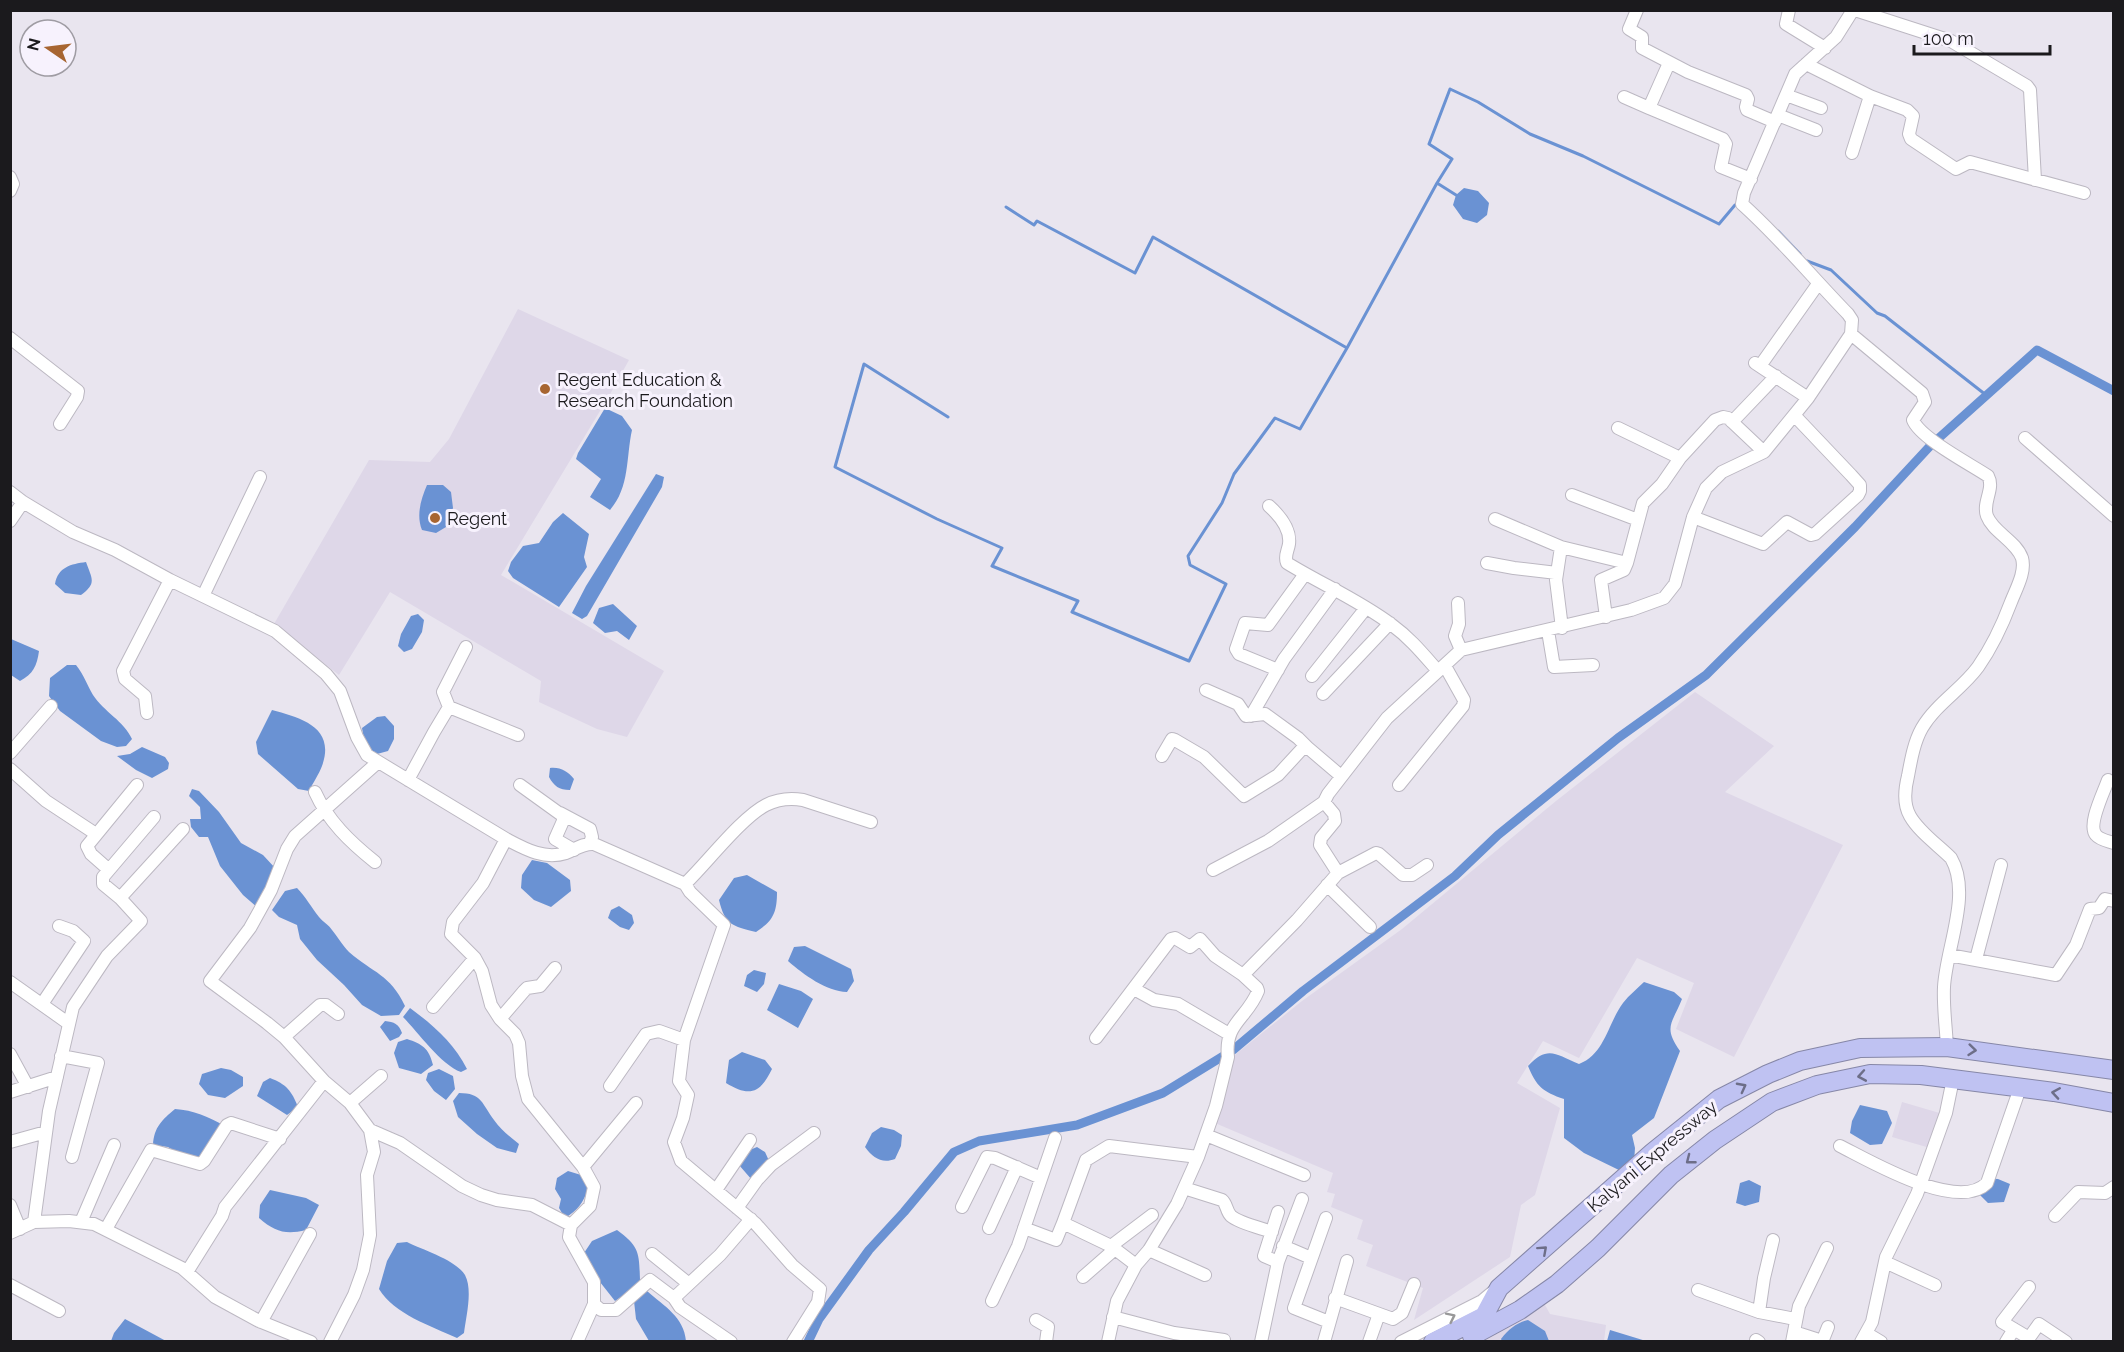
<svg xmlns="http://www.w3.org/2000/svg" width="2124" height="1352" font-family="Raleway,sans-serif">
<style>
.built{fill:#ded7e8}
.water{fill:#6a92d3}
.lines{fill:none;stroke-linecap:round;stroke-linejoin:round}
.stream{stroke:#6a92d3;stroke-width:3}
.canal{stroke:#6a92d3;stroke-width:9}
.minor-casing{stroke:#bcb8c2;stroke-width:14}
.highway-casing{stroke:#8687a7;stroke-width:20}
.minor{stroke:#fff;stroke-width:12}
.highway{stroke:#bfc2f2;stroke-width:18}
.oneway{stroke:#6d6e88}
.oneway2{stroke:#989899}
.poi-dot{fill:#a76531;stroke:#f7f2fd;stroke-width:2}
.labels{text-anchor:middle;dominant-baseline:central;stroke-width:6;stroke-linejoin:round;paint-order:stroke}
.poi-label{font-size:18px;fill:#1b1a1d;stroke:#f7f2fd;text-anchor:start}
.street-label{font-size:18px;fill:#1b1a1d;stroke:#f7f2fd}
</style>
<rect width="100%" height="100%" fill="#e9e5ef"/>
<!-- built -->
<path class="built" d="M518,309l111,51 -20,36 -108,179 163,96 -37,66 -30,-8 -58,-27 2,-21 -151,-89 -51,83 -65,-51 95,-164 61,2 19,-23z
M1695,692l79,54 -49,46 118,53 -109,212 -58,-28 18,-46 -57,-25 -58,100 -36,-17 -26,42 43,25 -25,87 -14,10 -11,52 -96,63 9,-32 -57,-22 7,-21 -16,-6 6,-19 -32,-13 4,-13 -8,-2 6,-19 -118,-50 16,-65 71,-57 100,-72 154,-128z
M1902,1102l41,12 -13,34 -38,-11z
M1540,1296l10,18 56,11 -2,16 -132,1z"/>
<!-- water -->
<path class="water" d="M1464,188l14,3 11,12 -2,12 -10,8 -14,-4 -10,-14 3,-10z
M605,408l17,8 10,14c-6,27 -2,57 -22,80l-20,-13 11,-18 -25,-20 2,-6z
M656,474l8,3 -2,10 -75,129 -5,3 -10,-6 14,-27z
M427,485h16l8,7 2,16 -7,19 -10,6 -14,-3c-6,-15 -1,-31 5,-45z
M563,513l26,21 -5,23 3,10 -28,40 -46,-29 -5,-7 3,-9 12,-16 16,-3 14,-21z
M86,562c6,17 11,21 -5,33l-16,-2 -10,-9c3,-17 16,-20 31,-22z
M613,604l24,22 -8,14 -12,-9 -12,2 -12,-10 6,-15z
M418,614l6,6 -2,12 -10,17 -8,3 -6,-6 3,-12 10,-18z
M11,639l28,12c-2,15 -6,23 -19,30l-9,-6z
M67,665h9c8,10 11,20 17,30 11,17 31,26 39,44l-6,7 -9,1 -16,-6 -41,-30 -11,-15 1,-18z
M272,710c29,8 64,17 50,56 -3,8 -9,17 -13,25l-11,-2 -40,-35 -2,-12z
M385,716l9,10v13l-6,12 -11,3 -12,-9 -3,-17 15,-11z
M142,747l23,10 4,6 -1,6 -16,9 -16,-8 -19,-14 13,-2z
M550,768c11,-1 17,3 24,11l-4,11c-11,0 -16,-4 -21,-13z
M192,789l7,2 20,21 22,31 22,12 13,14 -18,39 -15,-13 -23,-29 -12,-29h-9l-8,-10 -1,-8h11l-1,-12 -11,-11z
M532,860l15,3 23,17 1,11 -20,16 -17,-7 -13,-12 1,-13z
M747,875l30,17c0,21 -4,29 -21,40 -24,-6 -31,-7 -37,-32l15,-22z
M297,888c9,9 14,19 22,29 4,5 10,8 13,13 6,7 10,15 17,22 24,21 41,22 56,54l-6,9 -18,1 -19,-11 -18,-20 -27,-25 -17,-21 -3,-14 -18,-8 -7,-7 13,-19z
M619,906l13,9 2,8 -5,7 -9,-3 -12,-9 3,-8z
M805,946l46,23 3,12 -7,11c-21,-1 -43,-17 -59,-31l6,-14z
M754,970l12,3 -2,11 -7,8 -13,-6 3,-11z
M1644,982l30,10 8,7c-10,25 -19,28 -2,52l-26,67 -22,17 3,13 -1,15 -11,9 -39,-19 -20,-15v-39c-21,-7 -28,-13 -36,-33 20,-21 27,-12 51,-2 26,-10 29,-41 44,-61 6,-8 14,-14 21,-21z
M779,984l22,7 12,8 -15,29 -31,-18z
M410,1008c23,17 44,35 57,61l-6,3c-20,-7 -43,-40 -58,-55z
M385,1021c9,1 14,3 17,12l-3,4 -9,4 -10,-14z
M407,1039c15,5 22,9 26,26l-12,9 -22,-6 -5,-15 4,-11z
M742,1052l23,8 7,9c-12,25 -23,28 -46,14l3,-23z
M221,1068l10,2 12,7v9l-18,12 -17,-3 -9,-11 3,-10z
M439,1069l14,7 2,13 -9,11 -12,-9 -8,-11 2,-7z
M270,1078c16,6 22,13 28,29l-11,8 -30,-19 6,-14z
M459,1093c23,0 23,11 35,27 7,10 16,17 25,24l-3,9 -19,-5 -20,-14 -19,-17 -5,-16z
M1860,1105l27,6 5,12 -10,21 -12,1 -20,-12 2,-12z
M175,1109c18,1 34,8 50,17l-3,9 -25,25 -16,-5 -13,-8 -15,-2c1,-18 9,-25 22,-36z
M881,1127l13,3 8,5 -1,11 -6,13c-13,5 -22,-1 -30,-12l7,-14z
M757,1147l8,5 5,11 -18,17 -13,-15 6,-13z
M568,1171l13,4 7,14c-5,14 -10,21 -23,29l-6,-10 2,-9 -6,-10 2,-11z
M1985,1178l13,1 12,5 -6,18 -16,1 -9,-9z
M1749,1180l12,6 -2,16 -14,4 -9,-3 4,-20z
M270,1190l36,8 13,7 -13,25c-20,5 -31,2 -47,-12l1,-13z
M617,1230c23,17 22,23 23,50l-13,13 -12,8 -19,-24 -12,-24 8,-12z
M407,1242c16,8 49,18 58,33 8,15 1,42 -1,58l-7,5c-26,-12 -63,-24 -78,-49l8,-28 10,-18z
M647,1291c17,15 37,26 39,50h-37l-13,-22 -2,-18z
M125,1319l41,22h-55l3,-8z
M1528,1320l17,11 4,10h-47l-1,-2c8,-10 15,-16 27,-19z
M1610,1330l36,11h-39z"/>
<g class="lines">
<!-- stream -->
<path class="stream" d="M1437,183l19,12
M1006,207l28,18 3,-4 98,52 18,-36 194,111
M1778,231l22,23
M1807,261l24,9 46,43 8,3 101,79
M948,417l-84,-53 -29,103 102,52 65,29 -10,18 86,35 -6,11 117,49 37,-77 -36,-19 -2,-9 34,-53 12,-29 41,-56 25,11 47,-81 90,-165 15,-24 -23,-15 21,-55 28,13 52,32 53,22 136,68 16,-19 5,-1"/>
<!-- canal -->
<path class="canal" d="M808,1342l11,-23 50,-69 35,-38 50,-60 25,-11 98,-16 86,-32 70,-43 70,-59 152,-115 43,-41 120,-97 88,-63 149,-148 76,-82 106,-95 77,41"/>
<!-- minor casing -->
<g class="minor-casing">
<path id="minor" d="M1637,10l-8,19 13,8v11l46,24 58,23 2,4 -2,8 1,3 28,12
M1789,10l-3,14 39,24
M1853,10l-17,27 -41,37 -51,119 -2,11c38,34 70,73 106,110l4,6 -1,14 71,59 3,9 -12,18c7,18 57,44 75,56 7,13 -6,26 -1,40 6,16 29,25 35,42 4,14 -6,31 -11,44 -9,24 -19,45 -33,65 -16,22 -42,37 -56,61 -8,14 -11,32 -14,48 -3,12 -5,28 2,40 9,16 28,29 41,42 21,36 -5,90 -7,129 -1,19 2,40 3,60
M1855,10l96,31 76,45 3,4 5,90
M1669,63l-20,45 74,31 3,5 -5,23 30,12
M1806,64l64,32 37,14 6,6 -4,18 2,5 45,30 14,-7 114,31
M1786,95l35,13
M1624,97l25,11
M1778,115l38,15
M1852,153l18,-57
M10,177l3,7 -3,7
M10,338l68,53 -1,6 -17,27
M1755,363l53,35
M1760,366l58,-82
M1732,422l44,-46
M1618,428l62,30
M2025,438l89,78
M10,492l13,10 50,30 42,18 55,30 105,51 51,43 14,17 17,46 10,18 139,84 -23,44 -30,39 -2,12 24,24 7,13 9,34 9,14 15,15 4,9 3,33 6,23 55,68 11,20 -4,19 -19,19 -2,12 25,45v22l-17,38
M1572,495l66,25
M1269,506c10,9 22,23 20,38 -1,7 -5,12 -2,19 34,21 72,37 105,62 18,13 31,29 46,46
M1693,517l70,27 24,-22 24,13 4,-1 43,-39 2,-4v-6l-9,-10 -57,-60
M1495,519l66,28 66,16 16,-60 19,-19 18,-26 35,-38 8,-3 5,1 36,34 44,-54 43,-64
M10,521l13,-19
M1561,547l-5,33 6,48
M1487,563l27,5 43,5
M203,596l57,-119
M1606,617l-5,-37 23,-10 3,-7
M1548,631l6,36 39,-2
M1461,650l170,-40 33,-12 11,-14 18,-67 13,-29 16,-16 42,-20
M1278,670l-39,-16 -3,-5 9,-26 23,2 37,-51
M1312,676l54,-68
M1206,690l32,14 8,12 19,-2 33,24 9,9
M1323,694l67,-71
M449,707l-6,-15 23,-45
M147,713l-2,-17 -20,-17 -2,-8 47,-91
M1251,716l33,-57 51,-70
M10,753l41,-47
M1162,756l10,-17 3,1 29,17 40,39 34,-21 23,-25 6,-3 34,29
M10,769l36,32 50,33
M408,780l26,-48 15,-25 69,28
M2108,780c-4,12 -21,45 -12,55 4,5 12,6 18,8
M520,785l43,31v5l-8,18 19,11
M1399,785l64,-79 1,-6 -19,-34
M315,792c13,29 35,50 60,70
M560,813l30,16 2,8 -2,6
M506,839c19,10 38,21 60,14 10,-4 17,-10 28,-9l91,40 5,8 34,33 -40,115 -5,41 9,14 -5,23 -9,24 7,19 74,62 37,42 28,24 -2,13 -25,40
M108,869l-17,-15 -4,-8 50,-61
M1213,870l55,-29 56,-39
M1338,873l38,-20 3,1 24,21h9l15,-10
M685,884c21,-20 57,-67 81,-79 12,-6 25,-7 37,-5l68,22
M1327,885l43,42
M120,898l-17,-14v-7l51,-60
M1949,955l107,20 20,-30 14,-36 9,-1 6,-9 9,2
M1976,959l25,-94
M10,982l58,41
M1134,989l20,11 24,4 51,30
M42,1004l42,-63 -11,-10 -14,-5
M433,1007l42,-49
M500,1019l24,-28 3,-3 13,-2 15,-18
M284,1037l36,-32h6l12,9
M1096,1038l75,-99 4,-1 15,9 10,-8 15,17 28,19
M10,1054l18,33
M61,1056l37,7 -26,94
M610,1086l36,-52 13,-3 25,9
M10,1092l47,-15
M350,1103l31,-27
M370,1130l30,13 62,43 19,9 16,5 35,5 39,20
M1206,1135l98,40
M10,1142l36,-10
M1840,1146c30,15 118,67 147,37l33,-95
M583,1167l53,-64
M1184,1188l38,12c5,4 4,11 9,16 8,7 30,12 41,16
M716,1190l34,-50
M10,1205l10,24
M962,1207l25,-50 8,1 46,20
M737,1208l20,-28 14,-15 43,-32
M2055,1216l23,-24 27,1 9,-6
M1326,1218l-32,90 35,14
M34,1222l15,-111 24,-104 34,-51 34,-35 -21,-23 63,-69
M81,1222l33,-77
M1063,1223l23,-63 23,-14 89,11
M989,1228l28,-61
M1024,1228l32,12 7,-17 48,23 25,19
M106,1229l45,-79 49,14 4,-3 23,-36 4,-2 49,16
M10,1233l24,-11 35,-1 25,3 88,44 33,29 44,24 52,21
M1111,1246l41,-31
M1283,1246l28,12
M1149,1250l56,25
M652,1254l37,30
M1278,1262l-14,-6 14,-44
M1885,1262l50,23
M187,1272l35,-56 3,-9 99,-126
M1083,1277l32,-28
M10,1285l49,26
M2029,1287l-27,35 27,16 10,-14 27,18
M1698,1290l61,22 36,7
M674,1298l6,9 51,35
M1335,1298l58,21 9,-6 12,-29
M992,1301l26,-55 37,-108
M594,1304l7,6h15l34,-30 24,18 46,-43 31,-36
M1759,1312l5,-34 9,-38
M1113,1317l61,16 50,7v2
M1036,1320l12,7 -2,15
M261,1322l49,-88
M1794,1332l28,9
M1866,1333l15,9
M1756,1340l3,2
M330,1342l24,-47 9,-25 7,-35 -3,-60 7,-23 -4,-22 -20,-27 -26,-22 -40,-44 -17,-14 -57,-42 40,-53 21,-38 16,-41 8,-13 82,-73
M1108,1342l9,-41 19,-36 13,-15 28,-46 21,-47 18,-51 12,-49c-4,-34 19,-38 30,-66l-1,-3 -14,-13 54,-55 41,-47 -18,-28 1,-7 14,-17 -1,-7 -10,-12 4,-8 59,-76 74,-68 -6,-14 4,-12 -1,-21
M1261,1342l17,-80 24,-63
M1324,1342l23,-81
M1369,1342l10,-28
M1401,1342l81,-41 12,-10
M1792,1342l7,-36 28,-58
M1822,1342l6,-15
M1861,1342l11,-20 14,-65 31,-63 29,-81 7,-34
M2006,1342l8,-13"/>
</g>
<!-- highway casing -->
<g class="highway-casing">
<path id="highway" d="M1472,1336l48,-26 37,-26 41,-36 73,-73 44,-35 57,-38 45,-17 53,-11 51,1 133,17 60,11
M1433,1342l51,-26 15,-28 154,-136 66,-53 49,-25 32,-13 60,-13 87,-1 167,23"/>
</g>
<!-- minor -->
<use href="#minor" class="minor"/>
<!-- highway -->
<use href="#highway" class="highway"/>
</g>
<!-- one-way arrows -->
<defs><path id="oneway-chevron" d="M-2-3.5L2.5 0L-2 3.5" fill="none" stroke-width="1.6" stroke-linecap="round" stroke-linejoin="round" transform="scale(1.5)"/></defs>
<g class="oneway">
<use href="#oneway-chevron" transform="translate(1972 1050) rotate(6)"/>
<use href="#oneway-chevron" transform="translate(1862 1076) rotate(170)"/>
<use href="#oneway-chevron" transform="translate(1742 1087) rotate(-28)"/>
<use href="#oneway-chevron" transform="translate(2056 1093) rotate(-171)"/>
<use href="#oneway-chevron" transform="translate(1690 1160) rotate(142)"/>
<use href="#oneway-chevron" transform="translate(1543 1250) rotate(-42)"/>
</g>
<use class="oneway2" href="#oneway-chevron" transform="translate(1451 1317) rotate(-26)"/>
<!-- markers -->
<g class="poi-dot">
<circle cx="545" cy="389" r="6"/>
<circle cx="435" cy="518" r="6"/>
</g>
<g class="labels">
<!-- poi labels -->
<g class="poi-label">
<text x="557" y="379">Regent Education &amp;<tspan x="557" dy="21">Research Foundation</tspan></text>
<text x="447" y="518">Regent</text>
</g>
<!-- street labels -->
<g class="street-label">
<text transform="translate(1652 1156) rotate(-40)">Kalyani Expressway</text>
</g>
</g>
<!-- border -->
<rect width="2124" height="1352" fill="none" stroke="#1b1a1d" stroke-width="24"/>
<!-- north arrow -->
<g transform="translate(48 48) rotate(284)"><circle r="28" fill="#f7f2fd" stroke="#9f9ca3" stroke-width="1.5"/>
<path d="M0-4.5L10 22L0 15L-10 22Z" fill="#a76531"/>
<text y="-9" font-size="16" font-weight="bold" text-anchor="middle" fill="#1b1a1d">N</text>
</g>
<!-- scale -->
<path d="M1914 45v9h136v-9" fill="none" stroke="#1b1a1d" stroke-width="3"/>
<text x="1923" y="45" font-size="18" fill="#1b1a1d" stroke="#f7f2fd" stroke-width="4.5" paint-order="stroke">100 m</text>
</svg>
